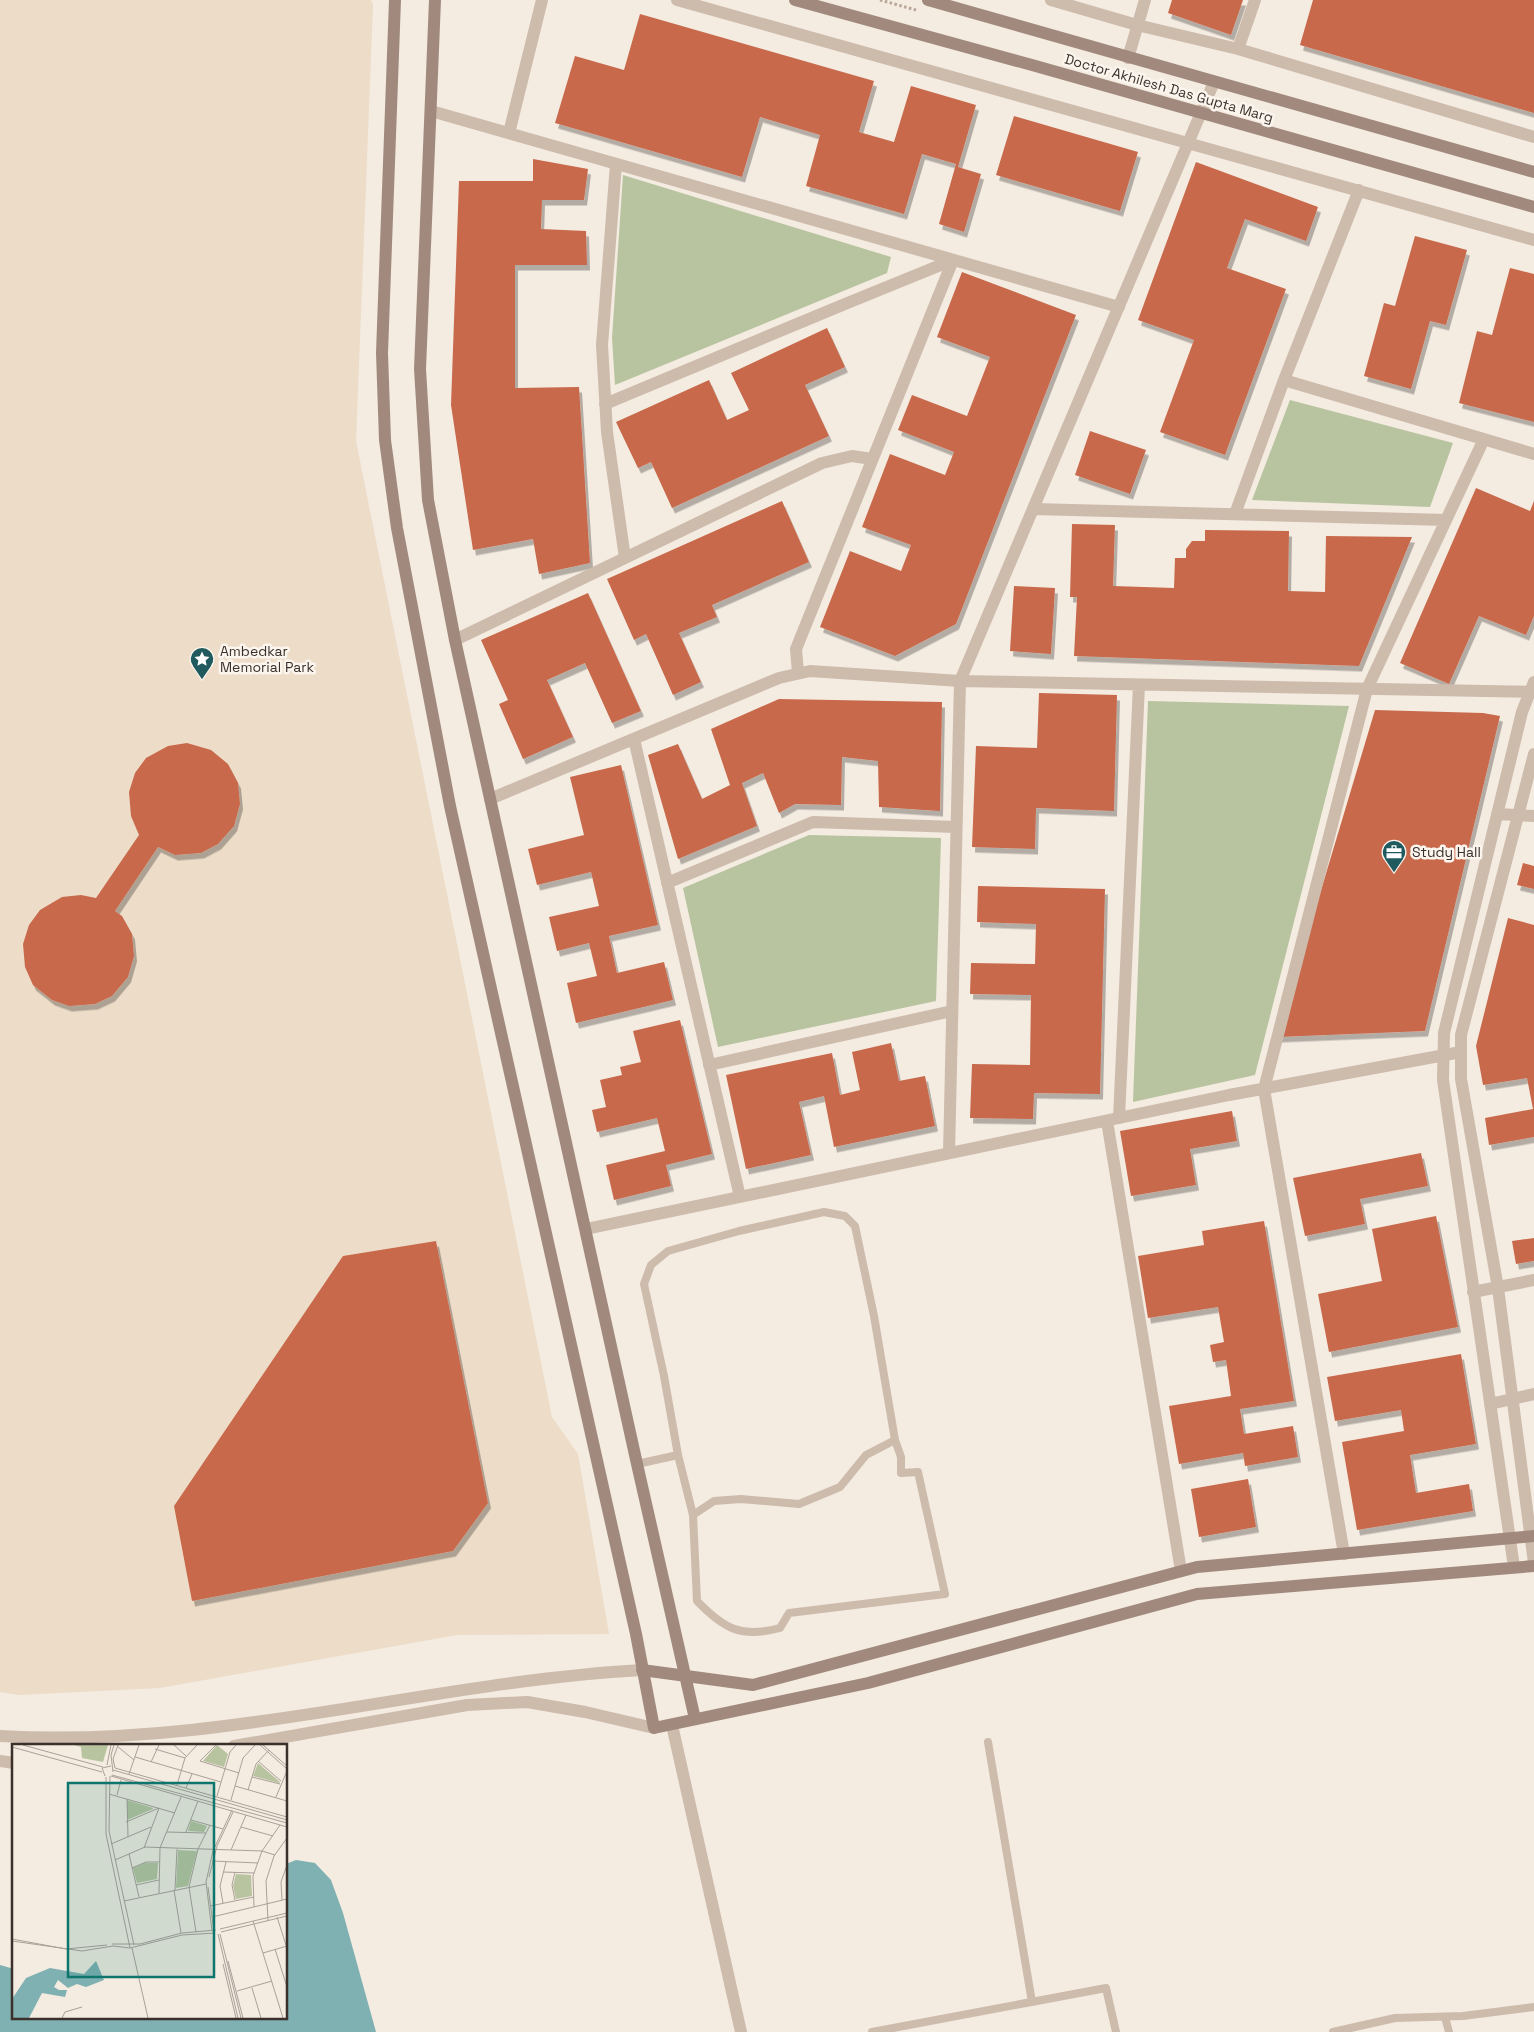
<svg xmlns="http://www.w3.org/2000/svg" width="1534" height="2032" font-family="'Space Grotesk',sans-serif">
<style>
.green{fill:#b8c4a0}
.plaza{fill:#ecdcc8}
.water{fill:#7fb0b2}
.building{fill:#c8694b;filter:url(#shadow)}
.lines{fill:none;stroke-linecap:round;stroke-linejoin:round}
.path{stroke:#b9a596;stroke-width:3;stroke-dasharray:2.5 2.5;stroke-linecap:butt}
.lane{stroke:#cdbbac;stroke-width:8}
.street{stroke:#cdbbac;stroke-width:12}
.secondary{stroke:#a18a7d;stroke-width:12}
.labels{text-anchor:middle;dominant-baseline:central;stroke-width:5;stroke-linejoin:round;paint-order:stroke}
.street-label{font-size:14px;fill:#3b302b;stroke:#fbf5ee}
.poi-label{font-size:14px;fill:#3b302b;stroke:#fbf5ee;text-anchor:start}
.inset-road{fill:none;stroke:#aaa098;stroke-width:1}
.view{fill:#0f766e;fill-opacity:0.15;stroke:#0f766e;stroke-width:2.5}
.inset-edge{fill:none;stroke:#3b302b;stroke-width:2.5}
</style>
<defs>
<filter id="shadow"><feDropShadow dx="3" dy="5.5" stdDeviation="0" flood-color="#0004"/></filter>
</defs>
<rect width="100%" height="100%" fill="#f4ebe1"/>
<!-- green -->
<path class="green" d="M623,175l268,82 -4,16 -272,112 -3,-47z
M1290,400l163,43 -23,64 -178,-7z
M1148,701l201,5 -94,369 -122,27z
M809,835l132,3 -5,163 -218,46 -35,-159z"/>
<!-- plaza -->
<path class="plaza" d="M0,0h371l2,5 -17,436 196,976 26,37 31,180 -152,1 -297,53 -141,7 -19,-3z"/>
<!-- water -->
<path class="water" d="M296,1860l19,3 16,17 12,33 33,119h-376v-67l14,4v49h272v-154z"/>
<!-- building -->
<path class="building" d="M1172,0h71l-12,35 -63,-22z
M1313,0h221v113l-234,-68z
M640,14l234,67 -15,51 35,10 17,-56 65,19 -18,62 23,7 -17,58 -25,-8 17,-60 -34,-10 -18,60 -98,-28 14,-51 -60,-18 -18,60 -187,-54 20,-67 49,14z
M1014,116l124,36 -18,59 -124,-36z
M533,159l55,10 -4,31h-42l-1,29 45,2 1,34h-72v123l64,-1 11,176 -51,11 -6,-35 -60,11 -22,-145 8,-224h74z
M1196,162l122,45 -12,34 -61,-22 -18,49 59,21 -61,166 -65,-23 34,-92 -56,-20z
M1415,236l52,14 -21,75 -16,-4 -19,68 -47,-13 20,-73 11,3z
M1510,268l24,6v148l-75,-19 18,-72 15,4z
M962,272l114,43 -120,309 -61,32 -75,-29 30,-76 51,20 10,-26 -49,-18 28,-73 55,21 9,-23 -56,-22 14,-35 55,21 23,-59 -53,-20z
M827,328l18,39 -40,18 24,51 -157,72 -21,-46 -13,6 -22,-46 93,-42 18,40 22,-10 -18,-37z
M1090,431l56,19 -16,44 -55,-19z
M1476,488l54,23 4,-10v115l-8,19 -47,-19 -30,68 -49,-21z
M782,501l27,61 -97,43 5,12 -38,16 22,49 -28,13 -27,-61 -12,6 -27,-61z
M1072,524l43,1 -2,61 61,2 1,-30h11v-9l6,-8h13v-11l84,1 -1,60 37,1 1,-56 86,1 -53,129 -285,-10 3,-59h-7z
M1014,586l41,2 -4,66 -41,-3z
M588,593l53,118 -29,12 -27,-60 -38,17 26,57 -50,22 -24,-55 9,-4 -27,-60z
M1039,693l78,2 -3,116 -78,-3 -1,41 -63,-2 4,-101 61,2z
M779,699l163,3 -2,109 -61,-4 -1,-46 -36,-4 -1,48 -46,-1 -16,9 -16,-40 -21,10 15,43 -79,33 -30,-104 30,-11 24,55 28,-14 -19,-56z
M1375,710l108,3 17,3 -75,315 -148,6z
M187,743l24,7 17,14 10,19 2,21 -6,22 -16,18 -17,9 -26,2 -17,-8 -43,64 7,5 10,18 2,22 -6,21 -16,19 -17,8 -26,2 -17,-6 -19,-15 -8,-18 -2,-23 6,-19 11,-15 22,-13 19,-2 15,3 43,-63 -8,-19 -2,-24 6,-19 11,-15 22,-12z
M621,765l37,160 -49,11 8,37 47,-11 9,38 -97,23 -9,-40 30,-7 -8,-33 -32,8 -8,-34 50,-11 -8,-34 -54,13 -9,-36 56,-14 -14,-58z
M1523,863l11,3v23l-17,-4z
M978,886l127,3 -5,205 -66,-1 -1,26 -63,-1 2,-54 58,1 1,-70 -61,-1 1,-31 64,1 1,-40 -59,-2z
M1508,918l26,7v212l-45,8 -4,-27 48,-9 -6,-31 -44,7 -7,-39z
M680,1020l32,134 -46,11 5,21 -57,14 -8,-35 59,-14 -8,-33 -60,14 -5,-22 14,-3 -6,-27 22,-5 -2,-8 21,-5 -8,-31z
M891,1043l8,38 26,-5 10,50 -101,21 -10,-51 -25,6 12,53 -65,14 -20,-94 106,-22 8,42 20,-5 -8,-38z
M1232,1111l5,30 -47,8 6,36 -65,11 -11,-65z
M1421,1153l7,33 -68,13 5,25 -60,12 -12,-58z
M1436,1216l22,111 -129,25 -11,-58 64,-13 -10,-52z
M1264,1221l30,180 -54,8 4,25 49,-8 5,31 -53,9 -2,-13 -64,11 -10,-58 62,-10 -5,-36 -13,2 -3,-17 14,-3 -6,-35 -70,11 -10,-62 66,-11 -2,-14z
M1534,1238v23l-18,3 -4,-23z
M436,1241l52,262 -35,48 -261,50 -18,-95 169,-250z
M1461,1354l15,90 -66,11 6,38 53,-9 4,27 -116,19 -15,-88 62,-11 -3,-21 -66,11 -8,-44z
M1248,1479l8,48 -57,10 -8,-48z"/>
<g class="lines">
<!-- path -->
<path class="path" d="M880,0l36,10"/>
<!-- lane -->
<path class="lane" d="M637,1464l41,-9 -14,-79 -20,-92 7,-19 17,-14 71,-20 85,-19 21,4 10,10 19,90 21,124 6,17v16l17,-1 27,122 -156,19 -9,15c-38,10 -55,2 -83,-27l-4,-86 -15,-60
M693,1515l21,-14 27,-2 58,5 41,-17 26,-32 29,-15
M988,1742l44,260
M1445,2017l4,15
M872,2032l234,-44 10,44
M1333,2032l62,-14 68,-2 71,-9"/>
<!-- street -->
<path class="street" d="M677,0l857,240
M1051,0l86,25 101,24 296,88
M1238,49l17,-49
M1128,58l17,-58
M431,111l688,196
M509,133l33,-133
M616,164l-14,181 5,87 18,126
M1284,380l250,74
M605,404l240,-100 108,-44
M1033,509l413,11
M1235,514l49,-134 75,-190
M455,640l367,-177 30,-7 20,3
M798,673l-2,-24 157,-389
M634,739l106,458
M1534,754l-73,281v44l37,209 36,275
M490,799l289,-121 31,-7 150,10 574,11
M1497,814l37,2
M667,883l146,-61 143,5
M709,1065l243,-54
M1119,1118l20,-433
M1107,1121l74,450
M949,1153l11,-472 254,-599
M586,1229l643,-134 232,-43
M1473,1292l61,-12
M1490,1404l44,-10
M1344,1554l-80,-465 103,-400 117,-250
M1514,1567l-71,-487 1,-47 78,-321 12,-30
M672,1725l69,307
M0,1736c216,13 428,-54 642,-66
M234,1746l233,-41 60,-3 58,10 69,16
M0,1761l14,2"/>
<!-- secondary -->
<path class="secondary" d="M395,0l-13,353 3,87 12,88 53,278 186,828 18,94 214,-45 329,-89 337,-28
M435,0l-15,369 8,131 27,140 182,824 58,255
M795,0l237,65 502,142
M928,0l606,172
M642,1670l111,15 444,-118 337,-31"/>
</g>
<!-- icons -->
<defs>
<g id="sight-pin" transform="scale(1.25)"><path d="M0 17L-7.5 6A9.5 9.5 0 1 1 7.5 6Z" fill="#1f5a5e" stroke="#fbf5ee"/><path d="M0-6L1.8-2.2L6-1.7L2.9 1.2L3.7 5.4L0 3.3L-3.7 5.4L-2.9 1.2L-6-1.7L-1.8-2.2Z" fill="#fff"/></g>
<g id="office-pin" transform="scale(1.25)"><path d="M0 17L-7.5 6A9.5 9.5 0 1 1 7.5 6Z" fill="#1f5a5e" stroke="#fbf5ee"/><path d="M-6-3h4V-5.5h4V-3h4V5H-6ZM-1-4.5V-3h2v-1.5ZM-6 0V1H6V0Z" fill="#fff"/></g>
</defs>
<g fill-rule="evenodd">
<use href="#sight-pin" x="202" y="659"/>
<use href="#office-pin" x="1394" y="852"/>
</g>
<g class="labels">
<!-- street labels -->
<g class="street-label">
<text transform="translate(1169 88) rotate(16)">Doctor Akhilesh Das Gupta Marg</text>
</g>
<!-- poi labels -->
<g class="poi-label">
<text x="220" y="651">Ambedkar<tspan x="220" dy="16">Memorial Park</tspan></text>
<text x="1412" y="852">Study Hall</text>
</g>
</g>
<!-- overview -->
<g transform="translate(12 1744)">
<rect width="275" height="275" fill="#f4ebe1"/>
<path d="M62,1h34l-5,17 -21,-4 -1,-11zM205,1l11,9 -4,13 -21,-6zM246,19l22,19 -1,1 -26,-7zM115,56l26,8v1l-26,11zM179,77l16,5 -3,6 -16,-1zM166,106l19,1 -9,35 -12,2zM133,119h13l-1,16 -20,4 -4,-15zM224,130l15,1 1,21 -16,3 -3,-13z" fill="#b8c4a0"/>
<path d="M84,217l8,19 -18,7 -9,-3 -9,4 -10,-8 -4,7 5,3h8l-2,7 -23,-4 -13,25h-17v-19l14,-21 24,-10 34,6z" fill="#7fb0b2"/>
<path class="inset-road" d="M11,1l80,22M106,1l-5,14 2,9 172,49M162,1l12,11M204,1l-16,16 39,12M248,1l27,24M251,1l24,21M105,2l17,14M0,3l90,25M143,5l30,9M123,13l86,25M246,17l23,20M139,18l8,-17M95,21l4,-20M101,26l174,50M101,28l-2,-17 3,-10M117,30l10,-29M100,31l175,48M93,32l-3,-8 9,-2M98,32l-1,55 25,114M99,32l176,51M94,33v57l24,114M240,33l28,7M165,41l8,-27 12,-13M223,42l52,15M174,44l6,-14M236,46l8,-26 13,-14M97,50l66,19M105,51l4,-15M205,52l13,-44 6,-7M264,53l11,-26M115,55l1,38M219,56l12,-42 12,-13M179,76l32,9M114,78l33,-14M229,83l32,9M155,88l39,1M174,88l12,-31M99,100l40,-17M132,104l15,-40M219,106l15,-35M117,110l10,43M103,116l30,-13 117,4 13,4M200,117l46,2M120,124l14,-6h13M211,128l31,1M197,133l8,-31 16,-34M124,141l23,-5M196,143l6,44M162,146l7,43M163,146l2,-41M147,149l1,-45 21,-51M223,156l-3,-15 3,-13M270,156l-1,-18 6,-17M112,157l82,-17M211,159l-3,-17 6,-24M198,162l44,-9M242,163l-1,-31 9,-25 18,-26M200,173l75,-18M265,173l10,31M241,177l30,97M256,177l-2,-40 8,-25 13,-18M208,185l67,-16M200,187l-6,-49 7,-31 19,-41M184,188l-7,-45 9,-38 12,-24M209,188l66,-16M206,190l20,84M208,190l21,84M0,195l54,10 41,-4M0,197l70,10 31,-5 17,2 52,-13 33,-2M100,200h28l42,-11 34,-3M120,204l16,70M263,205l12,38M251,209l24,-7M216,217l15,57M211,220l13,54M240,244l9,30M225,247l35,-10M50,274l3,-6 17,-5"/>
<path class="view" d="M56,39h146v194h-146z"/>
<rect width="275" height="275" class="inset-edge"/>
</g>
</svg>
